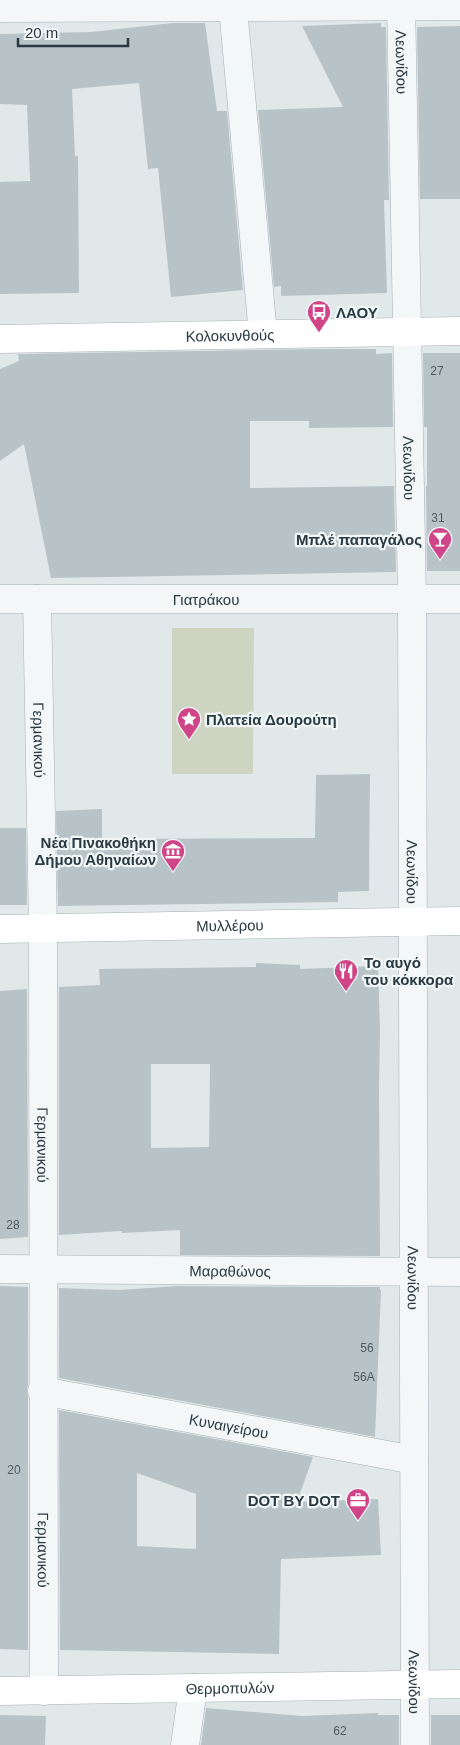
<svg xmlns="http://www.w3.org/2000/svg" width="460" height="1745" font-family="Arial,sans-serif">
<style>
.green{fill:#cdd4c2}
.building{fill:#b8c3c7;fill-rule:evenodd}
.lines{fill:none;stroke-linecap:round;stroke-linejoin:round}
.street-casing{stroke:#a6b0b4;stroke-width:29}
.secondary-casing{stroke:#a6b0b4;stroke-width:29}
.street{stroke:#f4f7f8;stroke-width:28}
.secondary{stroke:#fff;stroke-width:28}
.labels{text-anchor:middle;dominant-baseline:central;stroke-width:4.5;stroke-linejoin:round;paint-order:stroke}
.number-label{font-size:12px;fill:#4d5c63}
.street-label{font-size:15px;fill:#293a42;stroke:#f1f6f7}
.poi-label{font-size:15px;font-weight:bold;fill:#293a42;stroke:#f1f6f7;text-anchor:start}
</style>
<rect width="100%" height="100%" fill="#e1e8ea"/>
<!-- green -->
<path class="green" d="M172,628h82l-1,146h-81z"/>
<!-- building -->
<path class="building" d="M173,23h32l12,88h10l16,179 -72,7 -13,-129 -10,1 -9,-86 -67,6 3,67h3l1,137 -79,1v-112l30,-1 -3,-76 -27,-1v-70l91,-2z
M381,23v4h5l3,173h-5l3,93 -106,3v-10l-7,1 -16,-177 85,-3 -41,-81z
M460,26v173h-40l-3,-172z
M314,349h62v5l16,-1 1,74 -84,1v-7h-59v67l144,-2 2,86 -345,6 -27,-134 -24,17v-92l19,-8 -1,-7z
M423,353h37v218h-33l-1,-85h1v-59h-3z
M370,774l-1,117 -31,1v10l-280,4 -2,-95 46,-2v30l213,-1 1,-63z
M0,828h26l1,77h-27z
M256,963l44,2v4l78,-3 2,64 -1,59 1,167 -200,-1v-25l-58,3v-2l-63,4v-248l41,-2 -1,-16 157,-2zM151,1064h59l-1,83 -58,1z
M27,989l1,248 -28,2v-248z
M0,1286l28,1v98l-1,4 1,8v253l-28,-1z
M177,1286l203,1v3h1l-6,147 -316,-59v-90l60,2z
M59,1410l254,47 -16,45 81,-3 3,56 -100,4 -2,95 -219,-4zM137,1473l59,21v55l-59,-3z
M206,1708l96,8 76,-3v2h21v30h-198z
M0,1715l46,1 -1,29h-45z
M431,1715h29v30h-29z"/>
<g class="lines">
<!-- street casing -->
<g class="street-casing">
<g id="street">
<path id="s1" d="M401,0l11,598 3,1147"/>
<path d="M0,8l460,-2"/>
<path d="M233,8l30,326"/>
<path id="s2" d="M0,599h460"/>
<path id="s3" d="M37,599l6,329 1,763"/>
<path id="s4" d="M0,1269l460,3"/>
<path id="s5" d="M42,1391l372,69"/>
<path d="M185,1745l8,-57"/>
</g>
</g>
<!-- secondary casing -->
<g class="secondary-casing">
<g id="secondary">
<path id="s6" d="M0,339l460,-8"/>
<path id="s7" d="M0,929l460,-8"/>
<path id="s8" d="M0,1691l460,-7"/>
</g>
</g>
<!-- street -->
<use href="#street" class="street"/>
<!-- secondary -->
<use href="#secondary" class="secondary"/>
</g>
<!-- icons -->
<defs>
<g id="bus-pin" transform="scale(1.25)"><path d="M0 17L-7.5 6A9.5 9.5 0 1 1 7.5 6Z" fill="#d04587" stroke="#f1f6f7"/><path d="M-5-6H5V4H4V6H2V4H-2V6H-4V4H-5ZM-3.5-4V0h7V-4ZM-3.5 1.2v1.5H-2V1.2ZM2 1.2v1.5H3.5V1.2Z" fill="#fff"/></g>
<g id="bar-pin" transform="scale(1.25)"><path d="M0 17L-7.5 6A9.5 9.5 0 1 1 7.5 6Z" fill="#d04587" stroke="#f1f6f7"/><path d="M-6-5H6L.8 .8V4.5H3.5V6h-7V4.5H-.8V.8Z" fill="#fff"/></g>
<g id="sight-pin" transform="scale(1.25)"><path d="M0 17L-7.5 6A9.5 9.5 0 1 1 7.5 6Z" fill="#d04587" stroke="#f1f6f7"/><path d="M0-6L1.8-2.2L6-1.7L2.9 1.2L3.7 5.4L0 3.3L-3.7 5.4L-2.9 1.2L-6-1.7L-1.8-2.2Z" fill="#fff"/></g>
<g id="museum-pin" transform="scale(1.25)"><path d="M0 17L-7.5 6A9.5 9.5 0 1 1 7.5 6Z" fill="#d04587" stroke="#f1f6f7"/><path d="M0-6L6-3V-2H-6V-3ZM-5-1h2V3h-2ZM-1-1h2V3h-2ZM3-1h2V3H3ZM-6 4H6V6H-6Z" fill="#fff"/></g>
<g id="restaurant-pin" transform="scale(1.25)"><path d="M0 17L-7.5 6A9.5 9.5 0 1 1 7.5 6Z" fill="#d04587" stroke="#f1f6f7"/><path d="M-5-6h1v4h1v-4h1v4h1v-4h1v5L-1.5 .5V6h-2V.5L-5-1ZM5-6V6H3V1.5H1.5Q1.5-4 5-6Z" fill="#fff"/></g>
<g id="office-pin" transform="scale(1.25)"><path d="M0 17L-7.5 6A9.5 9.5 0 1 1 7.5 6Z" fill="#d04587" stroke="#f1f6f7"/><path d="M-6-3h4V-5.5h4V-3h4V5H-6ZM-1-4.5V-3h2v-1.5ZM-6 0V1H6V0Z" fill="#fff"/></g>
</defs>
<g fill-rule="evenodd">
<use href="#bus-pin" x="319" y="312"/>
<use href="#bar-pin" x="440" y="539"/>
<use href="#sight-pin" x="189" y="719"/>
<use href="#museum-pin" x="173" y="851"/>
<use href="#restaurant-pin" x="346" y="971"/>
<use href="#office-pin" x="358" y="1500"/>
</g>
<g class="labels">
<!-- number labels -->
<g class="number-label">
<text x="437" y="371">27</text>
<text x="438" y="518">31</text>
<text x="13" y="1225">28</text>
<text x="367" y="1348">56</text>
<text x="364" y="1377">56Α</text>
<text x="14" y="1470">20</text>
<text x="340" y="1731">62</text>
</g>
<!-- street labels -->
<g class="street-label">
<text stroke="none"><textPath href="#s1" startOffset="62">Λεωνίδου</textPath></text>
<text stroke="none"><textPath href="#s6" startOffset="230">Κολοκυνθούς</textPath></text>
<text stroke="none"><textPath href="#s1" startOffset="468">Λεωνίδου</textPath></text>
<text stroke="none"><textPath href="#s2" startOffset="206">Γιατράκου</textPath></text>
<text stroke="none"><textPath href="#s3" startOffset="141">Γερμανικού</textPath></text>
<text stroke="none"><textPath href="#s1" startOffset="872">Λεωνίδου</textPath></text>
<text stroke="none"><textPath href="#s7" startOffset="230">Μυλλέρου</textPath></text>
<text stroke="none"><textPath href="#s3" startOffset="546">Γερμανικού</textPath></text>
<text stroke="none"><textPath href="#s4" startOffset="230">Μαραθώνος</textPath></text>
<text stroke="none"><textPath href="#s1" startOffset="1278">Λεωνίδου</textPath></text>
<text stroke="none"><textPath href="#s5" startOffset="190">Κυναιγείρου</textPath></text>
<text stroke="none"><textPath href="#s3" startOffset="951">Γερμανικού</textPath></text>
<text stroke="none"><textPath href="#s1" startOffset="1682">Λεωνίδου</textPath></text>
<text stroke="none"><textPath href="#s8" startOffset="230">Θερμοπυλών</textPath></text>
</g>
<!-- poi labels -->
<g class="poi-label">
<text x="336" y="312">ΛΑΟΥ</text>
<text x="422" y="539" text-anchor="end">Μπλέ παπαγάλος</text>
<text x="206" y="719">Πλατεία Δουρούτη</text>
<text x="156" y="842" text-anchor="end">Νέα Πινακοθήκη<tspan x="156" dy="17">Δήμου Αθηναίων</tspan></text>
<text x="364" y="962">Το αυγό<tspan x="364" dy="17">του κόκκορα</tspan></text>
<text x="340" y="1500" text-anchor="end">DOT BY DOT</text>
</g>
</g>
<!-- scale -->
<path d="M18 38v8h110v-8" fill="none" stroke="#293a42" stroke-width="2.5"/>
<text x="25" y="38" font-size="15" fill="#293a42" stroke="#f1f6f7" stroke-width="4" paint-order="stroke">20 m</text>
</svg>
